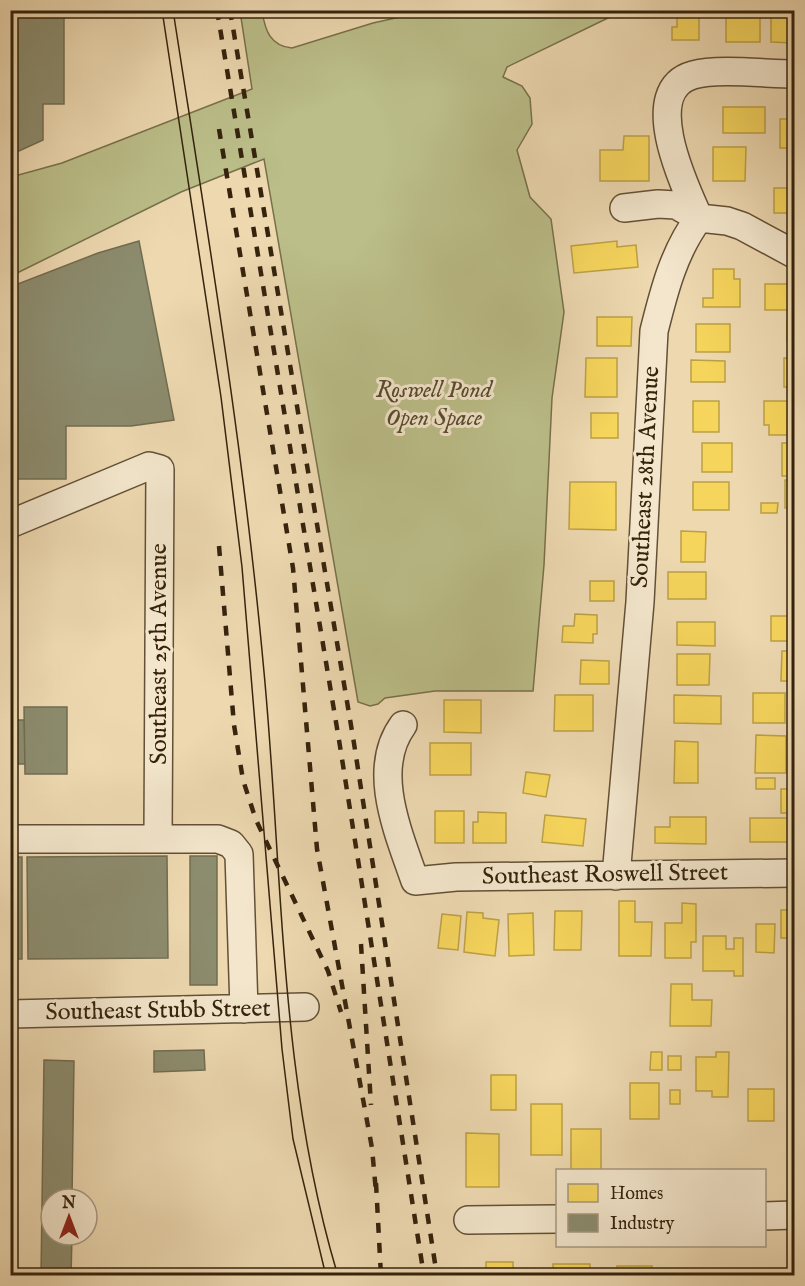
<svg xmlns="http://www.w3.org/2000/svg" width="805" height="1286" font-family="'IM FELL English',serif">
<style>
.green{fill:#bbbe89;stroke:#78704b;stroke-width:1.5}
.homes{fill:#f6d55c;stroke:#bca044;stroke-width:1.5}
.industry{fill:#8c8c6e;stroke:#726c51;stroke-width:1.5}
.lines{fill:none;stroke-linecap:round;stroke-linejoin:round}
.minor-casing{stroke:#635036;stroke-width:30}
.minor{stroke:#f3e6cc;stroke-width:27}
.tram{stroke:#35230d;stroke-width:1.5}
.rail{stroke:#35230d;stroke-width:4.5;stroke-dasharray:10 10;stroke-linecap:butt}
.labels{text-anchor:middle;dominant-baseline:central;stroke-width:6;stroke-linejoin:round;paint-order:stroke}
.park-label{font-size:24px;font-style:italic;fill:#564a2c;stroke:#f3e6cc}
.street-label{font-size:24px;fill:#35230d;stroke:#f3e6cc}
</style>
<rect width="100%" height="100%" fill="#edd8b0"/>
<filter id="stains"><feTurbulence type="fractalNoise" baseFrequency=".00333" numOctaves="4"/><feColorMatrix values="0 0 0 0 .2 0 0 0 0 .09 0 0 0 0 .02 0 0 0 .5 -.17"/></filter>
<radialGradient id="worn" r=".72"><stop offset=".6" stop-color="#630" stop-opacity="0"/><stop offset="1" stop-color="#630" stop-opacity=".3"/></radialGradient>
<!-- green -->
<path class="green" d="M240,11h22c3,19 8,35 30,37l81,-25 54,-12h211l-14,4 -1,-3 -13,5 -103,50 -4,10 19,9 8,12 2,26 -15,26 13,47 21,22 13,93 -12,86 -8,167 -11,126h-98l-50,7 -7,6 -8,2 -12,-4 -94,-543 -83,33 -170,84v-99l51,-14 190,-74z"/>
<!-- homes -->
<path class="homes" d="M681,10l18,1v29h-27v-13h5v-15z
M726,10h34v32h-34z
M771,10h23v33l-23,-1z
M723,107h42v26h-42z
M780,119h14v29h-14z
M624,136h25v45h-49v-31h23z
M713,147h33l-1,34h-32z
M774,188h20v25h-20z
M617,241v6l19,-2 2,22 -64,6 -3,-27z
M713,269h21v10h6v28h-37v-9h10z
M765,284h29v26h-29z
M597,317h35l-1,29h-34z
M787,321h7v20h-7z
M696,324h34v28h-34z
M586,358h31v39h-32z
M784,358l10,1v28h-10z
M691,360l34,1v21h-34z
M693,401h26v31h-26z
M764,401h30v34h-25v-10h-5z
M591,413h27v25h-27z
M702,443h30v29h-30z
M782,443h12v33h-12z
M785,480h9v28h-9z
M570,482h46v48l-47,-1z
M693,482h36v28h-36z
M761,503h17l-1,10h-16z
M681,531l25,1 -1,30h-24z
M668,572h38v27h-38z
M590,581h24v20h-24z
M575,614l22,1v19h-4v9l-31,-1 1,-16h11z
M771,616h23v25h-23z
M677,622h38v24l-38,-1z
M782,651h12v30h-13z
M677,654h33l-1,31h-32z
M581,660l28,1v23h-29z
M753,693h32v30h-32z
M555,695h38v36h-39z
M674,695l47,1v28l-47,-1z
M444,700h37v33l-37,-1z
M756,735l30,1v37h-31z
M675,741l23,1v41h-24z
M430,743h41v32h-41z
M526,772l24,3 -4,22 -23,-4z
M756,778h19v11h-19z
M781,789h13v24h-13z
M435,811h29v32h-29z
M478,812l28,1v30h-33v-21h5z
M545,815l41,4 -3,27 -41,-4z
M670,817h36v27l-51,-1v-16h15z
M750,818h44v24h-44z
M619,901h16v21h17l-1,34h-32z
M682,903l14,1v38h-5v16h-26v-35h17z
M781,910h13v37h-5v-9h-8z
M555,911h27l-1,39h-27z
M467,912l16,1v5l16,2 -4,36 -31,-4z
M533,913l1,42 -25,1 -1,-42z
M442,914l19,2 -3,34 -20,-2z
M756,924h19l-1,29 -18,-1z
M703,936h23v13h8v-11h9v38h-9v-5h-31z
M671,984h21v16h20l-1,26h-41z
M651,1052h11v18h-12z
M716,1052h13l-1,45h-16v-6h-16v-34h20z
M668,1056h13v14h-13z
M491,1075h25v35h-25z
M630,1083h29v36h-29z
M748,1089h26v32h-26z
M670,1090h10v14h-10z
M531,1104h31v51h-31z
M571,1129h30v41h-30z
M466,1133l33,1v53h-33z
M486,1262h27v14h-27z
M553,1264h37v12h-37z
M617,1266h35v10h-35z"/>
<!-- industry -->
<path class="industry" d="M10,10l54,1v93h-21v36l-33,15z
M139,241l35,179 -43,6h-65v53h-56v-192l88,-34z
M24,707h43v67h-42z
M10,720h14l1,44h-15z
M167,856l1,102 -140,1 -1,-102z
M190,856h27v129h-27z
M10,857h12v102h-12z
M204,1050l1,20 -51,2v-21z
M44,1060l30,1 -2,138h-21v36h21l-1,41h-30z"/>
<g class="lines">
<!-- minor casing -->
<g class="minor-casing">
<path id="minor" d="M624,208l34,-4 18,1 23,13 28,3 15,5 52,28
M699,218c-15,-33 -60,-128 -6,-143 25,-7 74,-1 101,-1
M10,524l139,-58 11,3 -2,369
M403,725c-33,45 -4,109 12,156l41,-4 338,-4
M10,839h208l13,5 8,10 5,155
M616,876l24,-274 14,-271c10,-40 20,-80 45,-113
M10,1014l295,-7
M764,1216l30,-1
M468,1220l90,-1"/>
</g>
<!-- minor -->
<use href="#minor" class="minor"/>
<!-- tram -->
<path class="tram" d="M162,10l59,387 21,170 40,482 11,90 33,137
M173,10c34,220 71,440 91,662 19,201 15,409 74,604"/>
<!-- rail -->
<path class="rail" d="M217,10l122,730 85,536
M230,10l123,727 84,539
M219,129l74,439 24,281 55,299 4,44
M219,546l15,179 9,55 13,40 72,151 13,41
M361,944l10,161
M376,1183l5,93"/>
</g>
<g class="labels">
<!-- park labels -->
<g class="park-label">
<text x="434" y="390">Roswell Pond<tspan x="434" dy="28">Open Space</tspan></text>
</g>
<!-- street labels -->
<g class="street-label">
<text transform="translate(646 477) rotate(-87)">Southeast 28th Avenue</text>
<text transform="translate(159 654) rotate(-90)">Southeast 25th Avenue</text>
<text transform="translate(605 875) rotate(-1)">Southeast Roswell Street</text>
<text transform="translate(158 1011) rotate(-1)">Southeast Stubb Street</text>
</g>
</g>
<!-- margin -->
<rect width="805" height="1286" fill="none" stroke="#edd8b0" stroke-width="36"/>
<rect x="12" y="12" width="781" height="1262" fill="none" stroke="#35230d" stroke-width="3"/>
<rect x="18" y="18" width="769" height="1250" fill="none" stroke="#35230d" stroke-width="1.5"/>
<!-- legend -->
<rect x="556" y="1169" width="210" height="78" fill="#f3e6cc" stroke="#a79880" stroke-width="1.5"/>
<rect x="568" y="1184" width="30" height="18" fill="#f6d55c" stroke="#a79880" stroke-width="1.5"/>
<text x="610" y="1199" font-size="18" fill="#35230d">Homes</text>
<rect x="568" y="1214" width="30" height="18" fill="#8c8c6e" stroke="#a79880" stroke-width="1.5"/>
<text x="610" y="1229" font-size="18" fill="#35230d">Industry</text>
<!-- north arrow -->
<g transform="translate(69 1217)"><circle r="28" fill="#f3e6cc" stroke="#a79880" stroke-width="1.5"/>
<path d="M0-4.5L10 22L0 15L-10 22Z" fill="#8f2418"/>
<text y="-9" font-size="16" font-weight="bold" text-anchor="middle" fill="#35230d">N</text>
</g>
<rect width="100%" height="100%" filter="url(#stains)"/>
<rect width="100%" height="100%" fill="url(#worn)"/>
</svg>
